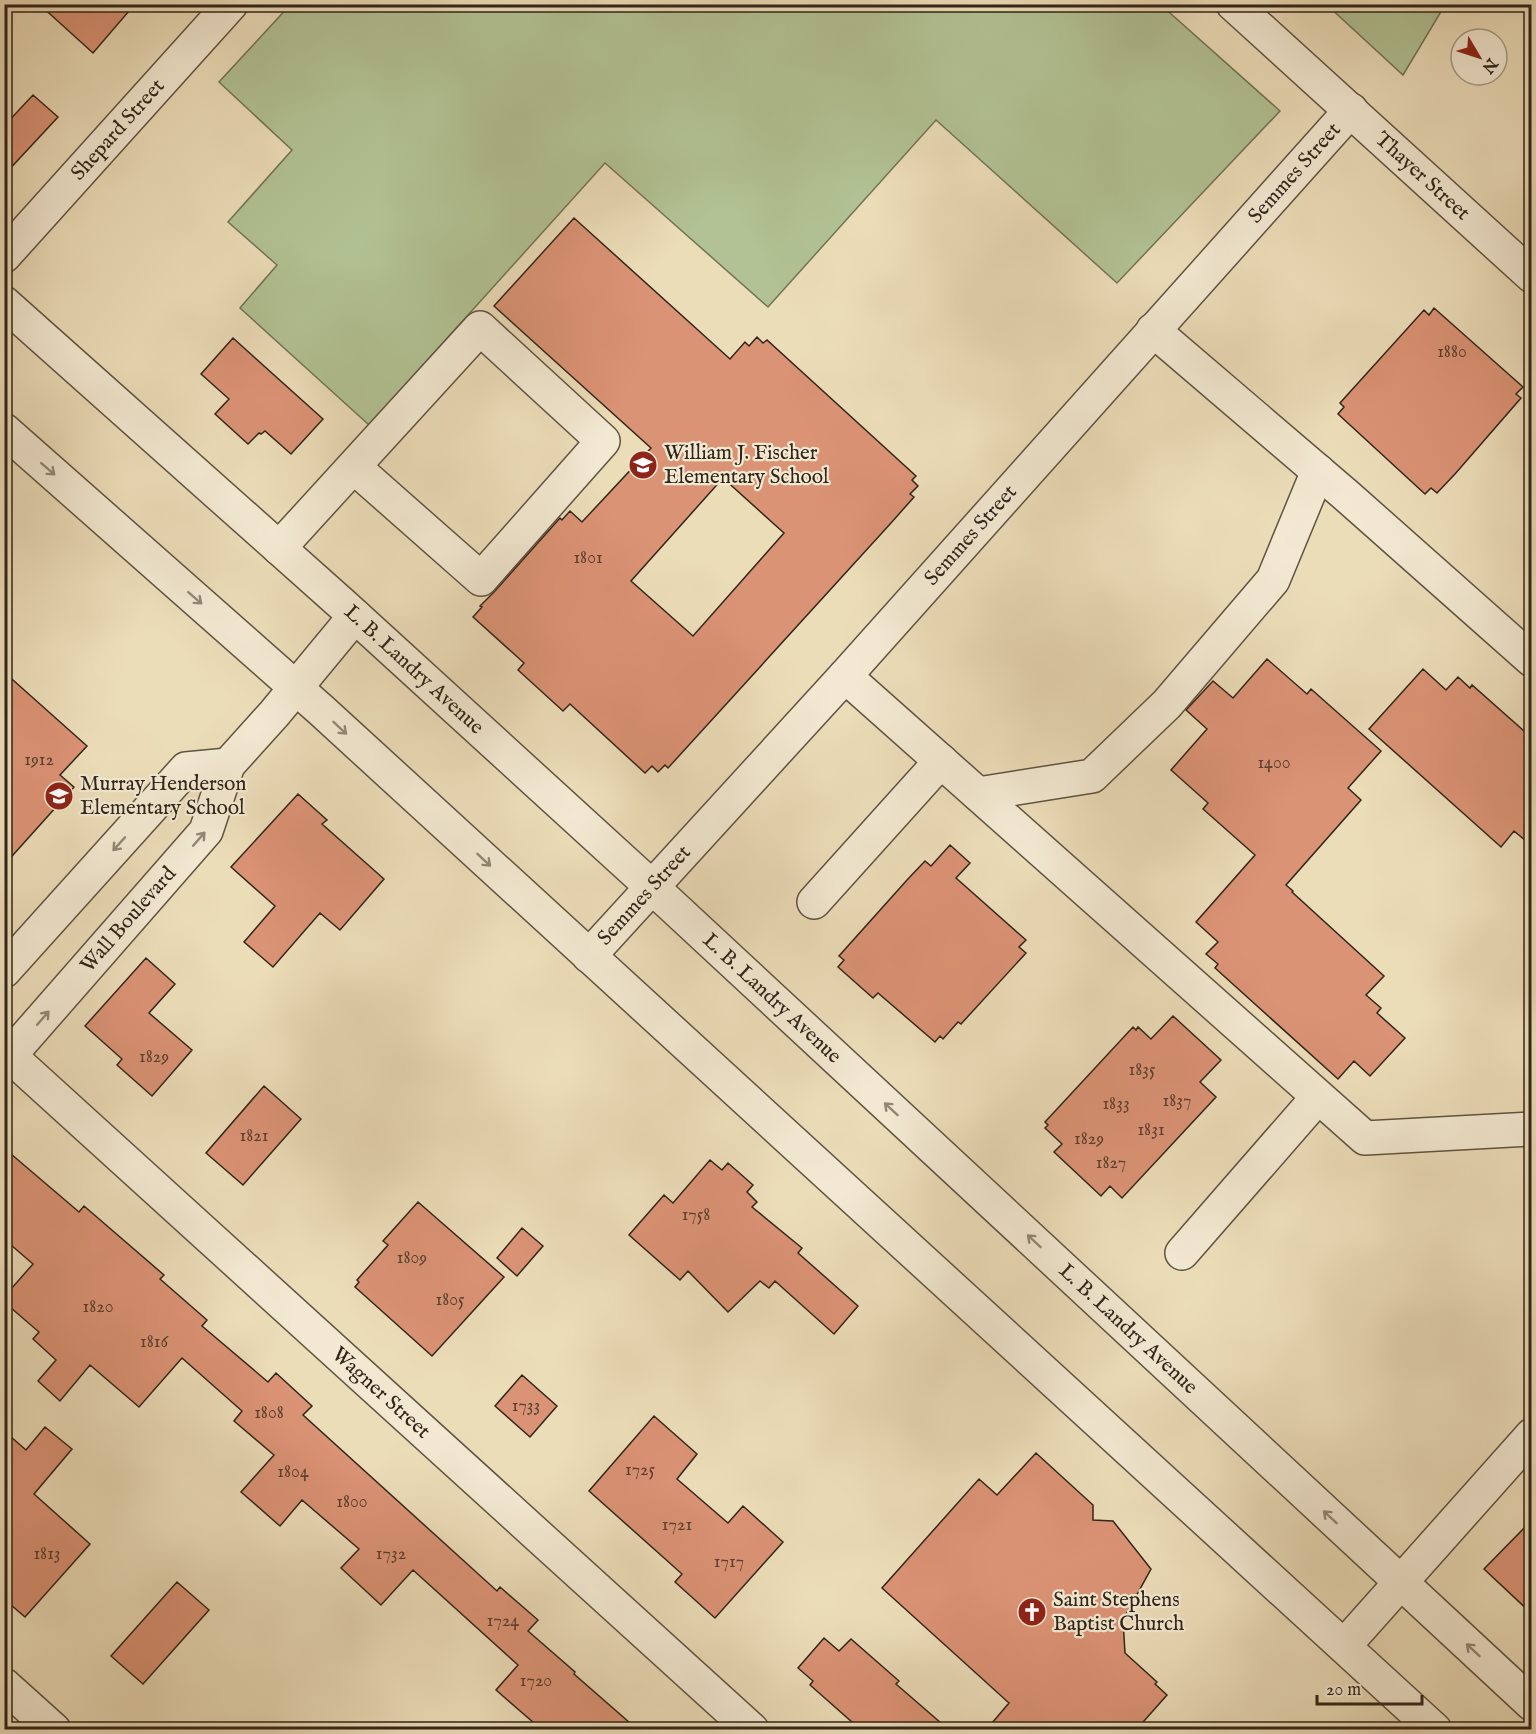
<svg xmlns="http://www.w3.org/2000/svg" width="1536" height="1734" font-family="'IM FELL English',serif">
<style>
.green{fill:#b2c294;stroke:#717456;stroke-width:1.5}
.building{fill:#db9375;stroke:#302519;stroke-width:1.5;fill-rule:evenodd}
.lines{fill:none;stroke-linecap:round;stroke-linejoin:round}
.minor-casing{stroke:#5f5341;stroke-width:36}
.minor{stroke:#f3e9d2;stroke-width:33}
.oneway{stroke:#928776}
.labels{text-anchor:middle;dominant-baseline:central;stroke-width:4.5;stroke-linejoin:round;paint-order:stroke}
.number-label{font-size:18px;fill:#5b4030}
.street-label{font-size:21px;fill:#302519;stroke:#f3e9d2}
.poi-label{font-size:21px;fill:#302519;stroke:#f3e9d2;text-anchor:start}
</style>
<rect width="100%" height="100%" fill="#ecddb9"/>
<filter id="stains"><feTurbulence type="fractalNoise" baseFrequency=".00333" numOctaves="4"/><feColorMatrix values="0 0 0 0 .2 0 0 0 0 .09 0 0 0 0 .02 0 0 0 .5 -.17"/></filter>
<radialGradient id="worn" r=".72"><stop offset=".6" stop-color="#630" stop-opacity="0"/><stop offset="1" stop-color="#630" stop-opacity=".3"/></radialGradient>
<!-- green -->
<path class="green" d="M1161,5l119,106 -163,172 -181,-163 -168,187 -163,-144 -236,262 -129,-117 37,-43 -49,-43 64,-72 -73,-68 71,-77z
M1327,5h118l-42,70z"/>
<!-- building -->
<path class="building" d="M39,4h96l-42,49z
M33,95l25,22 -54,58v-49z
M574,218l156,141 15,-17 4,4 8,-9 6,6 4,-3 149,136 -4,4 6,6 -8,8 4,3 -23,26 -223,245 -3,-3 -7,7 -6,-6 -7,7 -75,-69 -7,7 -45,-41 6,-7 -51,-46 9,-10 -2,-1 15,-15 65,-73 2,2 8,-9 12,11 69,-74 -157,-142zM723,478l61,55 -91,103 -62,-55z
M1434,308l89,79 -7,7 5,4 -66,76 -18,19 -6,-5 -6,6 -87,-80 6,-7 -4,-4 84,-93 5,5z
M233,338l90,81 -32,35 -26,-23 -4,3 -2,-1 -11,11 -33,-30 14,-15 -28,-25z
M1267,659l40,35 4,-5 70,62 -33,37 13,12 -75,85 7,6 -1,1 92,84 -18,19 15,13 -4,5 28,25 -35,38 -16,-15 -16,18 -123,-111 3,-4 -12,-10 12,-12 -22,-20 59,-67 -52,-46 5,-6 -37,-33 36,-41 -21,-19 27,-29 20,17z
M1423,669l23,21 12,-13 12,11 2,-3 60,53v108l-18,-15 -13,16 -132,-118z
M4,672l83,74 -27,29 14,12 -70,78z
M298,794l29,26 -5,4 62,55 -44,51 -20,-17 -47,54 -29,-25 31,-36 -44,-39z
M950,845l20,18 -14,15 70,62 -7,7 7,6 -65,71 -3,-2 -15,17 -3,-3 -5,6 -57,-49 -5,5 -35,-31 6,-7 -5,-4 68,-76 18,-19 6,5z
M146,958l29,26 -26,29 43,37 -40,46 -35,-31 5,-6 -37,-33z
M1173,1016l48,44 -21,22 16,15 -94,101 -12,-12 -9,10 -47,-44 8,-8 -17,-16 3,-3 -3,-3 88,-95 3,3 2,-3 13,12z
M264,1086l37,33 -58,66 -37,-32z
M4,1148l75,64 5,-6 80,69 -4,4 47,41 -5,6 66,56 8,-9 36,33 -9,9 194,176 3,-4 38,33 -10,11 47,41 -1,2 64,56 -97,-1 -45,-39 22,-25 -105,-95 -32,35 -40,-37 18,-19 -57,-49 -22,26 -39,-34 33,-37 -40,-34 8,-10 -60,-53 -43,49 -49,-42 -30,36 -22,-20 18,-21 -23,-21 6,-7 -35,-30v-5l29,-33 -29,-25z
M710,1160l12,10 6,-7 25,22 -6,7 10,10 -5,5 50,41 -4,5 60,53 -24,28 -59,-53 -6,7 -9,-7 -32,31 -40,-41 -8,9 -51,-45 35,-40 9,8z
M418,1202l86,75 -72,79 -77,-69 4,-5 -2,-2 31,-35 -5,-4z
M522,1228l21,18 -26,30 -20,-18z
M522,1375l35,31 -27,31 -35,-31z
M654,1416l43,38 -20,25 51,44 15,-17 40,36 -68,76 -40,-36 7,-8 -93,-83z
M45,1427l27,22 -38,45 56,50 -65,73 -21,-18v-168l22,19z
M1036,1453l57,52v15l20,1 38,48 -28,51 2,33 32,29 -2,2 12,11 -31,35h-150l23,-27 -127,-115 97,-109 18,16z
M1532,1520v94l-48,-45z
M177,1582l32,28 -66,74 -32,-28z
M824,1638l15,13 12,-12 48,42 -3,3 53,46h-88l-51,-45 3,-4 -15,-13z"/>
<g class="lines">
<!-- minor casing -->
<g class="minor-casing">
<g id="minor">
<path id="s1" d="M1233,4l299,272"/>
<path id="s2" d="M4,256l227,-252"/>
<path id="s3" d="M4,303l339,302 310,283 879,816"/>
<path d="M1153,330l194,166 185,164"/>
<path d="M4,430l317,280 1114,1020"/>
<path d="M279,548l201,-220 123,113 -122,138 -127,-112"/>
<path d="M845,676l520,462 167,-9"/>
<path d="M978,794l114,-18 75,-72 106,-124 45,-109"/>
<path d="M814,902l127,-141"/>
<path id="s4" d="M589,956l256,-280 506,-566"/>
<path d="M4,971l182,-202 42,-4"/>
<path id="s5" d="M10,1056l742,674"/>
<path id="s6" d="M4,1062l202,-231 22,-66 46,-51 81,-98"/>
<path d="M1182,1253l136,-156"/>
<path d="M1344,1646l188,-211"/>
<path d="M4,1685l50,45"/>
</g>
</g>
<!-- minor -->
<use href="#minor" class="minor"/>
</g>
<!-- one-way arrows -->
<defs><path id="oneway-shaft" d="M-6 0H5M1.5-3L5.5 0L1.5 3" fill="none" stroke-width="1.6" stroke-linecap="round" stroke-linejoin="round" transform="scale(1.5)"/></defs>
<g class="oneway">
<use href="#oneway-shaft" transform="translate(48 469) rotate(41)"/>
<use href="#oneway-shaft" transform="translate(195 598) rotate(41)"/>
<use href="#oneway-shaft" transform="translate(340 728) rotate(43)"/>
<use href="#oneway-shaft" transform="translate(199 839) rotate(-49)"/>
<use href="#oneway-shaft" transform="translate(119 844) rotate(132)"/>
<use href="#oneway-shaft" transform="translate(484 860) rotate(43)"/>
<use href="#oneway-shaft" transform="translate(43 1018) rotate(-49)"/>
<use href="#oneway-shaft" transform="translate(891 1109) rotate(-137)"/>
<use href="#oneway-shaft" transform="translate(1034 1241) rotate(-137)"/>
<use href="#oneway-shaft" transform="translate(1330 1517) rotate(-137)"/>
<use href="#oneway-shaft" transform="translate(1473 1650) rotate(-137)"/>
</g>
<!-- icons -->
<defs>
<g id="school-disc" transform="scale(1.5)"><circle r="9.5" fill="#8f2418" stroke="#f3e9d2"/><path d="M0-5L7-2L0 1L-7-2ZM-4 1L0 2.5L4 1V4Q0 6-4 4Z" fill="#fff"/></g>
<g id="church-disc" transform="scale(1.5)"><circle r="9.5" fill="#8f2418" stroke="#f3e9d2"/><path d="M-1.2-6h2.4v3.5h3.3v2.4h-3.3V6h-2.4V-.1h-3.3v-2.4h3.3Z" fill="#fff"/></g>
</defs>
<g fill-rule="evenodd">
<use href="#school-disc" x="643" y="465"/>
<use href="#school-disc" x="59" y="796"/>
<use href="#church-disc" x="1032" y="1612"/>
</g>
<g class="labels">
<!-- number labels -->
<g class="number-label">
<text x="1452" y="352">1880</text>
<text x="588" y="558">1801</text>
<text x="39" y="760">1912</text>
<text x="1274" y="763">1400</text>
<text x="154" y="1057">1829</text>
<text x="1142" y="1070">1835</text>
<text x="1177" y="1101">1837</text>
<text x="1116" y="1104">1833</text>
<text x="1151" y="1130">1831</text>
<text x="254" y="1136">1821</text>
<text x="1089" y="1139">1829</text>
<text x="1111" y="1163">1827</text>
<text x="696" y="1215">1758</text>
<text x="412" y="1258">1809</text>
<text x="450" y="1300">1805</text>
<text x="98" y="1307">1820</text>
<text x="154" y="1342">1816</text>
<text x="526" y="1406">1733</text>
<text x="269" y="1413">1808</text>
<text x="640" y="1470">1725</text>
<text x="293" y="1472">1804</text>
<text x="352" y="1502">1800</text>
<text x="677" y="1525">1721</text>
<text x="47" y="1554">1813</text>
<text x="391" y="1554">1732</text>
<text x="729" y="1562">1717</text>
<text x="503" y="1621">1724</text>
<text x="536" y="1681">1720</text>
</g>
<!-- street labels -->
<g class="street-label">
<text stroke="none"><textPath href="#s2" startOffset="170">Shepard Street</textPath></text>
<text stroke="none"><textPath href="#s4" startOffset="1054">Semmes Street</textPath></text>
<text stroke="none"><textPath href="#s1" startOffset="256">Thayer Street</textPath></text>
<text stroke="none"><textPath href="#s4" startOffset="568">Semmes Street</textPath></text>
<text stroke="none"><textPath href="#s3" startOffset="550">L. B. Landry Avenue</textPath></text>
<text stroke="none"><textPath href="#s4" startOffset="82">Semmes Street</textPath></text>
<text stroke="none"><textPath href="#s6" startOffset="189">Wall Boulevard</textPath></text>
<text stroke="none"><textPath href="#s3" startOffset="1036">L. B. Landry Avenue</textPath></text>
<text stroke="none"><textPath href="#s3" startOffset="1522">L. B. Landry Avenue</textPath></text>
<text stroke="none"><textPath href="#s5" startOffset="501">Wagner Street</textPath></text>
</g>
<!-- poi labels -->
<g class="poi-label">
<text x="664" y="453">William J. Fischer<tspan x="664" dy="24">Elementary School</tspan></text>
<text x="80" y="784">Murray Henderson<tspan x="80" dy="24">Elementary School</tspan></text>
<text x="1053" y="1600">Saint Stephens<tspan x="1053" dy="24">Baptist Church</tspan></text>
</g>
</g>
<!-- margin -->
<rect width="1536" height="1734" fill="none" stroke="#ecddb9" stroke-width="24"/>
<rect x="6" y="6" width="1524" height="1722" fill="none" stroke="#302519" stroke-width="3"/>
<rect x="12" y="12" width="1512" height="1710" fill="none" stroke="#302519" stroke-width="1.5"/>
<!-- north arrow -->
<g transform="translate(1479 57) rotate(129)"><circle r="28" fill="#f3e9d2" stroke="#a59b88" stroke-width="1.5"/>
<path d="M0-4.5L10 22L0 15L-10 22Z" fill="#8f2418"/>
<text y="-9" font-size="16" font-weight="bold" text-anchor="middle" fill="#302519">N</text>
</g>
<!-- scale -->
<path d="M1317 1695v9h105v-9" fill="none" stroke="#302519" stroke-width="3"/>
<text x="1326" y="1695" font-size="18" fill="#302519" stroke="#f3e9d2" stroke-width="4.5" paint-order="stroke">20 m</text>
<rect width="100%" height="100%" filter="url(#stains)"/>
<rect width="100%" height="100%" fill="url(#worn)"/>
</svg>
